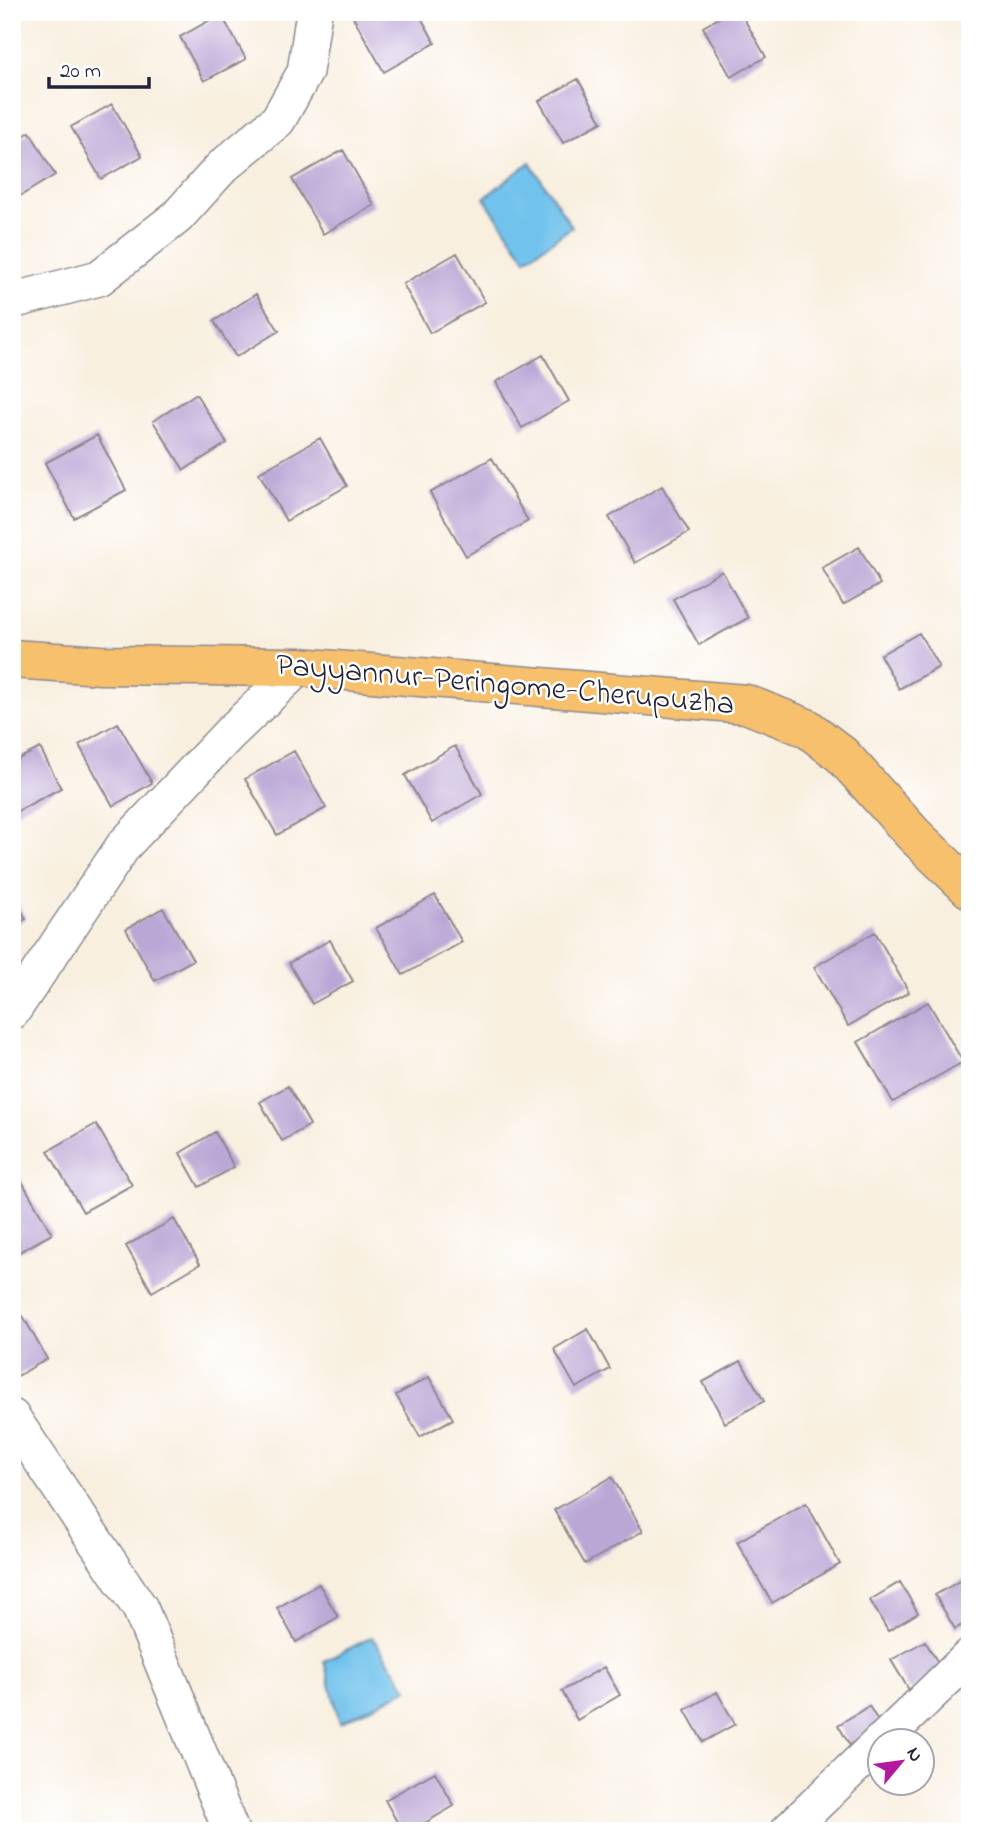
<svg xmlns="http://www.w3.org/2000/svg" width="982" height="1843" font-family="'Indie Flower',sans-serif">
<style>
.water{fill:#71c2ec;stroke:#4a7294;stroke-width:2}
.building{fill:#bba7d6}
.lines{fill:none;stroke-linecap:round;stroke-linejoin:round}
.minor-casing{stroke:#8d888d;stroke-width:38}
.major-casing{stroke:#8d888d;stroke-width:41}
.minor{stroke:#fff;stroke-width:35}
.major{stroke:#f7c06c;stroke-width:38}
.labels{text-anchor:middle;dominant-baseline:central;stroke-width:5;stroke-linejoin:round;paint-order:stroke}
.street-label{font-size:32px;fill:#22223b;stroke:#fff}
</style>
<rect width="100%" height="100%" fill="#fff"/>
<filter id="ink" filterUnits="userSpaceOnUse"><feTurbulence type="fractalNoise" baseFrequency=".0143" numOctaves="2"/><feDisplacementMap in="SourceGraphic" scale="14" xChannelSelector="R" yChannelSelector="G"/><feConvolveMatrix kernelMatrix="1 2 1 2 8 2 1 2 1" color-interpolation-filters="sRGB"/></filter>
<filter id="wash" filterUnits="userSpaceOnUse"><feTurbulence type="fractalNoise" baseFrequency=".00686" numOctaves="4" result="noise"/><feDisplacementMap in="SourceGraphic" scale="28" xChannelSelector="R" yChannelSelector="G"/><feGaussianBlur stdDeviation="1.57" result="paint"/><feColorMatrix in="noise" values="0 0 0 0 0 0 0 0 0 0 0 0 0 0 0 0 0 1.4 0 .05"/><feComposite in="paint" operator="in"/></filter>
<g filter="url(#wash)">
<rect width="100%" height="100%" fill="#f8efdf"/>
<!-- water -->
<path class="water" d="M530,162l42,65 -46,32 -42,-61z
M372,1637l36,52 -68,34 -16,-62z"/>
<g id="blocks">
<!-- building -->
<path class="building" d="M361,12h57l17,31 -51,29 -31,-55z
M729,12h11l26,45 -35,20 -28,-50z
M221,14l25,45 -42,22 -24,-44z
M578,79l24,43 -39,21 -24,-42z
M112,104l30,52 -41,23 -30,-52z
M30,132l25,43 -43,26v-58z
M343,150l31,55 -51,29 -31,-55z
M457,253l28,49 -55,31 -27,-49z
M256,294l23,37 -43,26 -22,-36z
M543,355l26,46 -47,27 -26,-46z
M196,394l31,49 -43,27 -31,-49z
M97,435l29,55 -52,28 -29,-55z
M320,438l27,48 -61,35 -27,-48z
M492,458l36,63 -62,35 -36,-63z
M662,486l27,46 -54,31 -26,-46z
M859,547l21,37 -37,21 -21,-37z
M722,571l26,47 -49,27 -26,-46z
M919,633l20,34 -40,22 -19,-34z
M118,723l34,60 -39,23 -34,-61z
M455,746l27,48 -50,29 -27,-48z
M40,748l21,40 -49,26v-52z
M294,751l32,57 -49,27 -32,-56z
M12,892l14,27 -14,7z
M435,895l27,47 -59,33 -27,-47z
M163,908l30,52 -38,21 -29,-52z
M875,932l34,60 -61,34 -34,-59z
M330,940l23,41 -41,23 -23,-41z
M928,1002l35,60 -70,40 -35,-60z
M288,1086l22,39 -28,16 -22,-39z
M96,1124l36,61 -49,27 -35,-61z
M215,1132l19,35 -35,20 -19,-34z
M12,1164l40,70 -40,22z
M174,1219l26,45 -48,28 -26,-46z
M23,1316l24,43 -35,20v-57z
M588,1329l22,40 -34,19 -22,-39z
M741,1361l23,40 -39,22 -22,-41z
M429,1377l24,42 -33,18 -24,-42z
M612,1477l31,54 -58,33 -31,-54z
M806,1503l34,61 -68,39 -35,-61z
M970,1575v46l-15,8 -20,-34z
M900,1582l18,31 -30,18 -18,-31z
M319,1584l19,33 -42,25 -19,-34z
M925,1641l18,30 -34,19 -18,-30z
M604,1667l16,28 -43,25 -15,-29z
M717,1692l18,32 -32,18 -18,-32z
M869,1706l15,25 -32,18 -14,-24z
M435,1772l19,34 -43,25h-9l-17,-31z"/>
</g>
</g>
<g filter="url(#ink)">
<use href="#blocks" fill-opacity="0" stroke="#8d888d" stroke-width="2"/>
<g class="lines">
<!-- minor casing -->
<g class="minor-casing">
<path id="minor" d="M12,301l87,-23 78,-61 45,-50 56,-47 27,-48 9,-60
M12,1012l112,-167 105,-111 70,-67
M12,1417l128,191 91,223
M881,1742l89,-86
M788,1831l92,-89"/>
</g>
<!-- major casing -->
<g class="major-casing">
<path id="major" d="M12,659l89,6 198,2 447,37 61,24 35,27 72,80 56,54"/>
</g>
<!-- minor -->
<use href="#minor" class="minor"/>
<!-- major -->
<use href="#major" class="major"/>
</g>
</g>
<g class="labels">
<!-- street labels -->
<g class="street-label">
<text transform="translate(505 686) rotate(5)">Payyannur-Peringome-Cherupuzha</text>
</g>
</g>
<!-- margin -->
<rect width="982" height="1843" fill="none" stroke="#fff" stroke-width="42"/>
<!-- north arrow -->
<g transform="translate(901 1762) rotate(61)"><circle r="33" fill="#ffffff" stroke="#a7a7b1" stroke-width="2"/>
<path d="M0-5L12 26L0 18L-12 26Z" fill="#b5179e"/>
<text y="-10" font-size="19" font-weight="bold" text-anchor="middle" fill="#22223b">N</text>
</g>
<!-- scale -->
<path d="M49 77v10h100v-10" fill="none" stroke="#22223b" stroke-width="3.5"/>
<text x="60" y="77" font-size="21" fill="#22223b" stroke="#ffffff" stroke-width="5" paint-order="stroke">20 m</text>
</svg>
